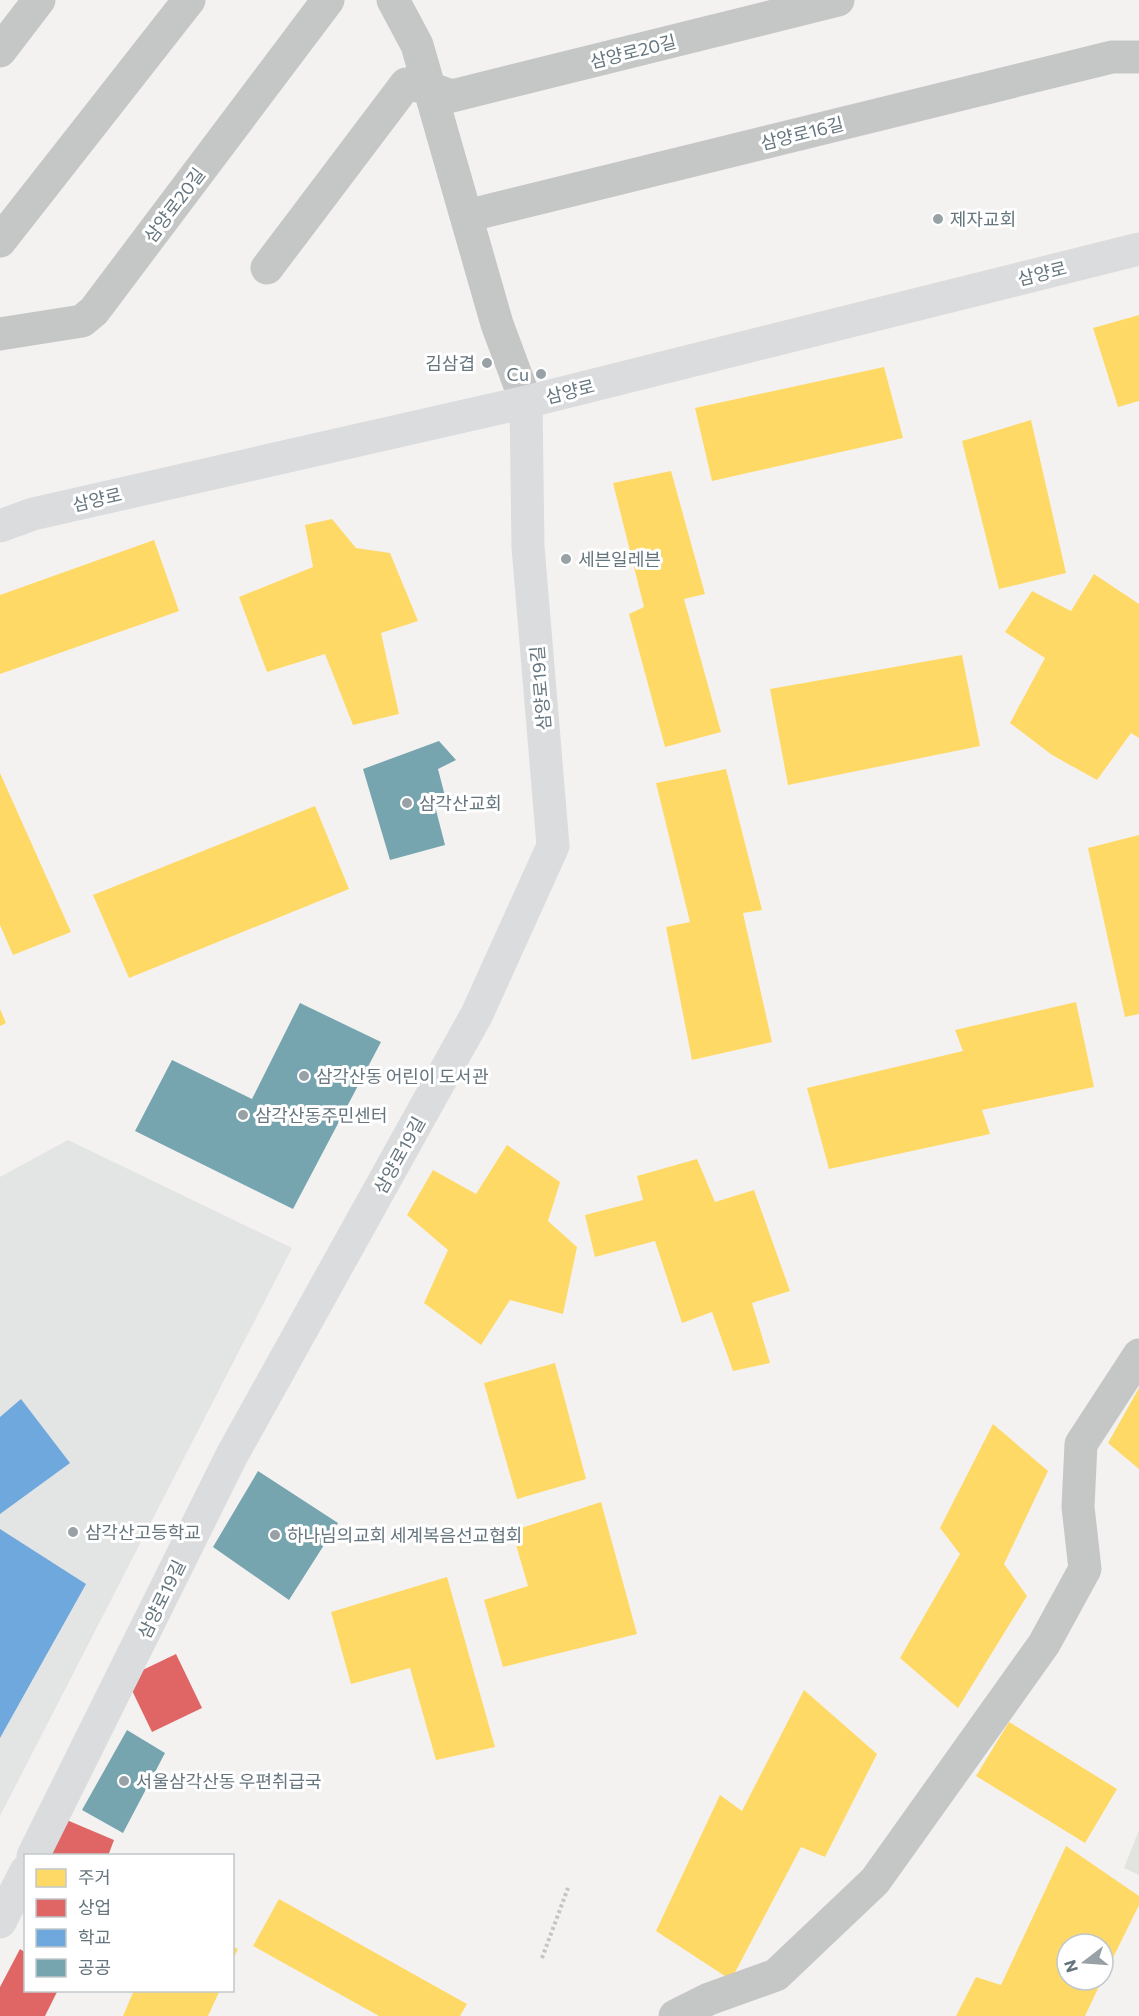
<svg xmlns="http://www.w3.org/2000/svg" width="1139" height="2016" font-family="Commissioner,'Noto Sans KR',sans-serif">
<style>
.built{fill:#e3e4e4}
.green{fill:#e1e4df}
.homes{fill:#ffd966}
.shops{fill:#e06666}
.schools{fill:#6fa8dc}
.public{fill:#76a5af}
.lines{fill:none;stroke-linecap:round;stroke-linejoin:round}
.path{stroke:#c3c4c5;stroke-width:4;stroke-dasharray:3 3;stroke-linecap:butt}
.street{stroke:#c5c7c7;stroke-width:33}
.secondary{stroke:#dbdcdd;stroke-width:33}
.poi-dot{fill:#97a1a6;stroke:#fff;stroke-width:2}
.labels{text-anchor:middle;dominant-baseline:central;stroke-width:6;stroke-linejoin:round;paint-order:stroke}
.street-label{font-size:18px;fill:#65757e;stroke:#fff}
.poi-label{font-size:18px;fill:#65757e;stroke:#fff;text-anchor:start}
</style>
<rect width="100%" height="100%" fill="#f3f2f1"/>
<!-- built -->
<path class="built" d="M68,1140l224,108 -292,568v-639z"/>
<!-- green -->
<path class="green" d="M1139,1830v45l-15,-7z"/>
<!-- homes -->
<path class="homes" d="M1139,315v86l-21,6 -25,-79z
M884,367l19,71 -191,43 -17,-73z
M1031,420l35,153 -67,16 -37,-148z
M671,471l34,123 -21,5 37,133 -56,15 -36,-133 15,-7 -31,-124z
M332,519l24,29 34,5 28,68 -37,12 18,81 -46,11 -28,-71 -58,18 -28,-75 74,-30 -8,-42z
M154,540l25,71 -179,63v-79z
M1094,574l45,30v134l-8,-5 -34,47 -45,-25 -42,-32 35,-65 -40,-26 27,-41 39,20z
M962,655l18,91 -192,39 -18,-96z
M726,769l36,141 -19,3 29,129 -80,18 -26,-133 24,-5 -34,-139z
M0,773l71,159 -58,23 -13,-30z
M315,806l34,83 -220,89 -36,-83z
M1139,835v179l-14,3 -37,-169z
M1076,1002l18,85 -112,23 8,24 -161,35 -22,-81 156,-37 -8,-21z
M0,1009l6,14 -6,3z
M507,1145l53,37 -12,39 29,26 -14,67 -53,-14 -29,45 -57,-42 24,-53 -41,-35 26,-45 43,24z
M697,1159l18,43 39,-12 36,101 -38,12 18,60 -37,8 -21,-59 -30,11 -27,-82 -60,16 -10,-42 58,-15 -6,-24z
M555,1363l31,116 -69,20 -33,-116z
M1139,1388v81l-31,-26z
M993,1424l55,47 -44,93 23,32 -69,112 -58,-50 60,-104 -20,-26z
M601,1502l36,132 -134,33 -19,-67 44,-14 -16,-55z
M447,1577l48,170 -59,13 -26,-92 -59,16 -20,-72z
M804,1690l73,64 -52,103 -24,-10 -70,133 -75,-49 64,-136 22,16z
M1009,1722l108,67 -32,54 -109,-67z
M1066,1846l73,50v9l-36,73v-34h-36v36h35l-17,36h-129l20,-39 25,8z
M279,1899l188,105 -7,12h-81l-126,-70z
M232,1946l6,3 -6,12z
M134,1990h86l-12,26h-85z"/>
<!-- shops -->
<path class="shops" d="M176,1654l26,54 -50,24 -26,-54z
M62,1818l52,22 -6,16h-59z
M20,1949l6,4v37h32l-13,26h-45v-29z"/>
<!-- schools -->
<path class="schools" d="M21,1399l49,64 -70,51v-97z
M0,1529l86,55 -86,154z"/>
<!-- public -->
<path class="public" d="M439,741l17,19 -18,9 8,31 -11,6 10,39 -55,15 -27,-91z
M300,1003l81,39 -88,167 -158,-78 37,-71 80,39z
M258,1471l80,52 -49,77 -76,-53z
M127,1730l38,23 -42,80 -41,-23z"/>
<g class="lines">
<!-- path -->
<path class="path" d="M542,1958l26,-70"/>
<!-- street -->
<path class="street" d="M393,0l24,45 80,279 29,78
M0,51l39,-51
M466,216l646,-159h27
M0,241l189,-241
M267,268l139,-184 23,4 23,8 386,-96
M0,334l82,-13 12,-10 234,-311
M675,2016l34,-17 67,-24 99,-94 169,-237 41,-75 -7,-62 3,-63 58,-89"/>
<!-- secondary -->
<path class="secondary" d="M0,526l33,-12 493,-112 613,-153
M33,1856l199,-401 245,-441 76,-168 -25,-299 -2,-145
M0,1922l26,-51"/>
</g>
<!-- markers -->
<g class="poi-dot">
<circle cx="938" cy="219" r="6"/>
<circle cx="487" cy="363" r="6"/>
<circle cx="541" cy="374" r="6"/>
<circle cx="566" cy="559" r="6"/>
<circle cx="407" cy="803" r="6"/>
<circle cx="304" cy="1076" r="6"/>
<circle cx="243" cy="1115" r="6"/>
<circle cx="73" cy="1532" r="6"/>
<circle cx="275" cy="1535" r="6"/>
<circle cx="124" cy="1781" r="6"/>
</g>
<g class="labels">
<!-- street labels -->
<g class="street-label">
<text transform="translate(633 51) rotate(-14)">삼양로20길</text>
<text transform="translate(802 133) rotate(-14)">삼양로16길</text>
<text transform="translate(174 205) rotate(-53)">삼양로20길</text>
<text transform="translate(1042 273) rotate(-14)">삼양로</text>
<text transform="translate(570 391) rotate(-14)">삼양로</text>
<text transform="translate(97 499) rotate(-13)">삼양로</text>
<text transform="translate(540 688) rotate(-95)">삼양로19길</text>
<text transform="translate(399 1155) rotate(-61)">삼양로19길</text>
<text transform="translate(161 1599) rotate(-64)">삼양로19길</text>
</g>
<!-- poi labels -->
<g class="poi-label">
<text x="950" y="219">제자교회</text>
<text x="475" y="363" text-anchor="end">김삼겹</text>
<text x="529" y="374" text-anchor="end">Cu</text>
<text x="578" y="559">세븐일레븐</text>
<text x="419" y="803">삼각산교회</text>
<text x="316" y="1076">삼각산동 어린이 도서관</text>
<text x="255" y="1115">삼각산동주민센터</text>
<text x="85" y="1532">삼각산고등학교</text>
<text x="287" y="1535">하나님의교회 세계복음선교협회</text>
<text x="136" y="1781">서울삼각산동 우편취급국</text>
</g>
</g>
<!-- legend -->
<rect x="24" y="1854" width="210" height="138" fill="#ffffff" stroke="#c1c8cb" stroke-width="1.5"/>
<rect x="36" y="1869" width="30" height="18" fill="#ffd966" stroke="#c1c8cb" stroke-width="1.5"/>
<text x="78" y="1884" font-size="18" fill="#65757e">주거</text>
<rect x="36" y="1899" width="30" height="18" fill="#e06666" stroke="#c1c8cb" stroke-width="1.5"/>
<text x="78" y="1914" font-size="18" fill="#65757e">상업</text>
<rect x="36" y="1929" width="30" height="18" fill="#6fa8dc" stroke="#c1c8cb" stroke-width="1.5"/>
<text x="78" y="1944" font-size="18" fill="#65757e">학교</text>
<rect x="36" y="1959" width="30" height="18" fill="#76a5af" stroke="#c1c8cb" stroke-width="1.5"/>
<text x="78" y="1974" font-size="18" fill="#65757e">공공</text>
<!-- north arrow -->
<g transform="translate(1085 1962) rotate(253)"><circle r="28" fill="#ffffff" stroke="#c1c8cb" stroke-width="1.5"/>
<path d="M0-4.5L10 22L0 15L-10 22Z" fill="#97a1a6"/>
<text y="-9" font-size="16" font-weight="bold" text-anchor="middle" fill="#65757e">N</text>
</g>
</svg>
